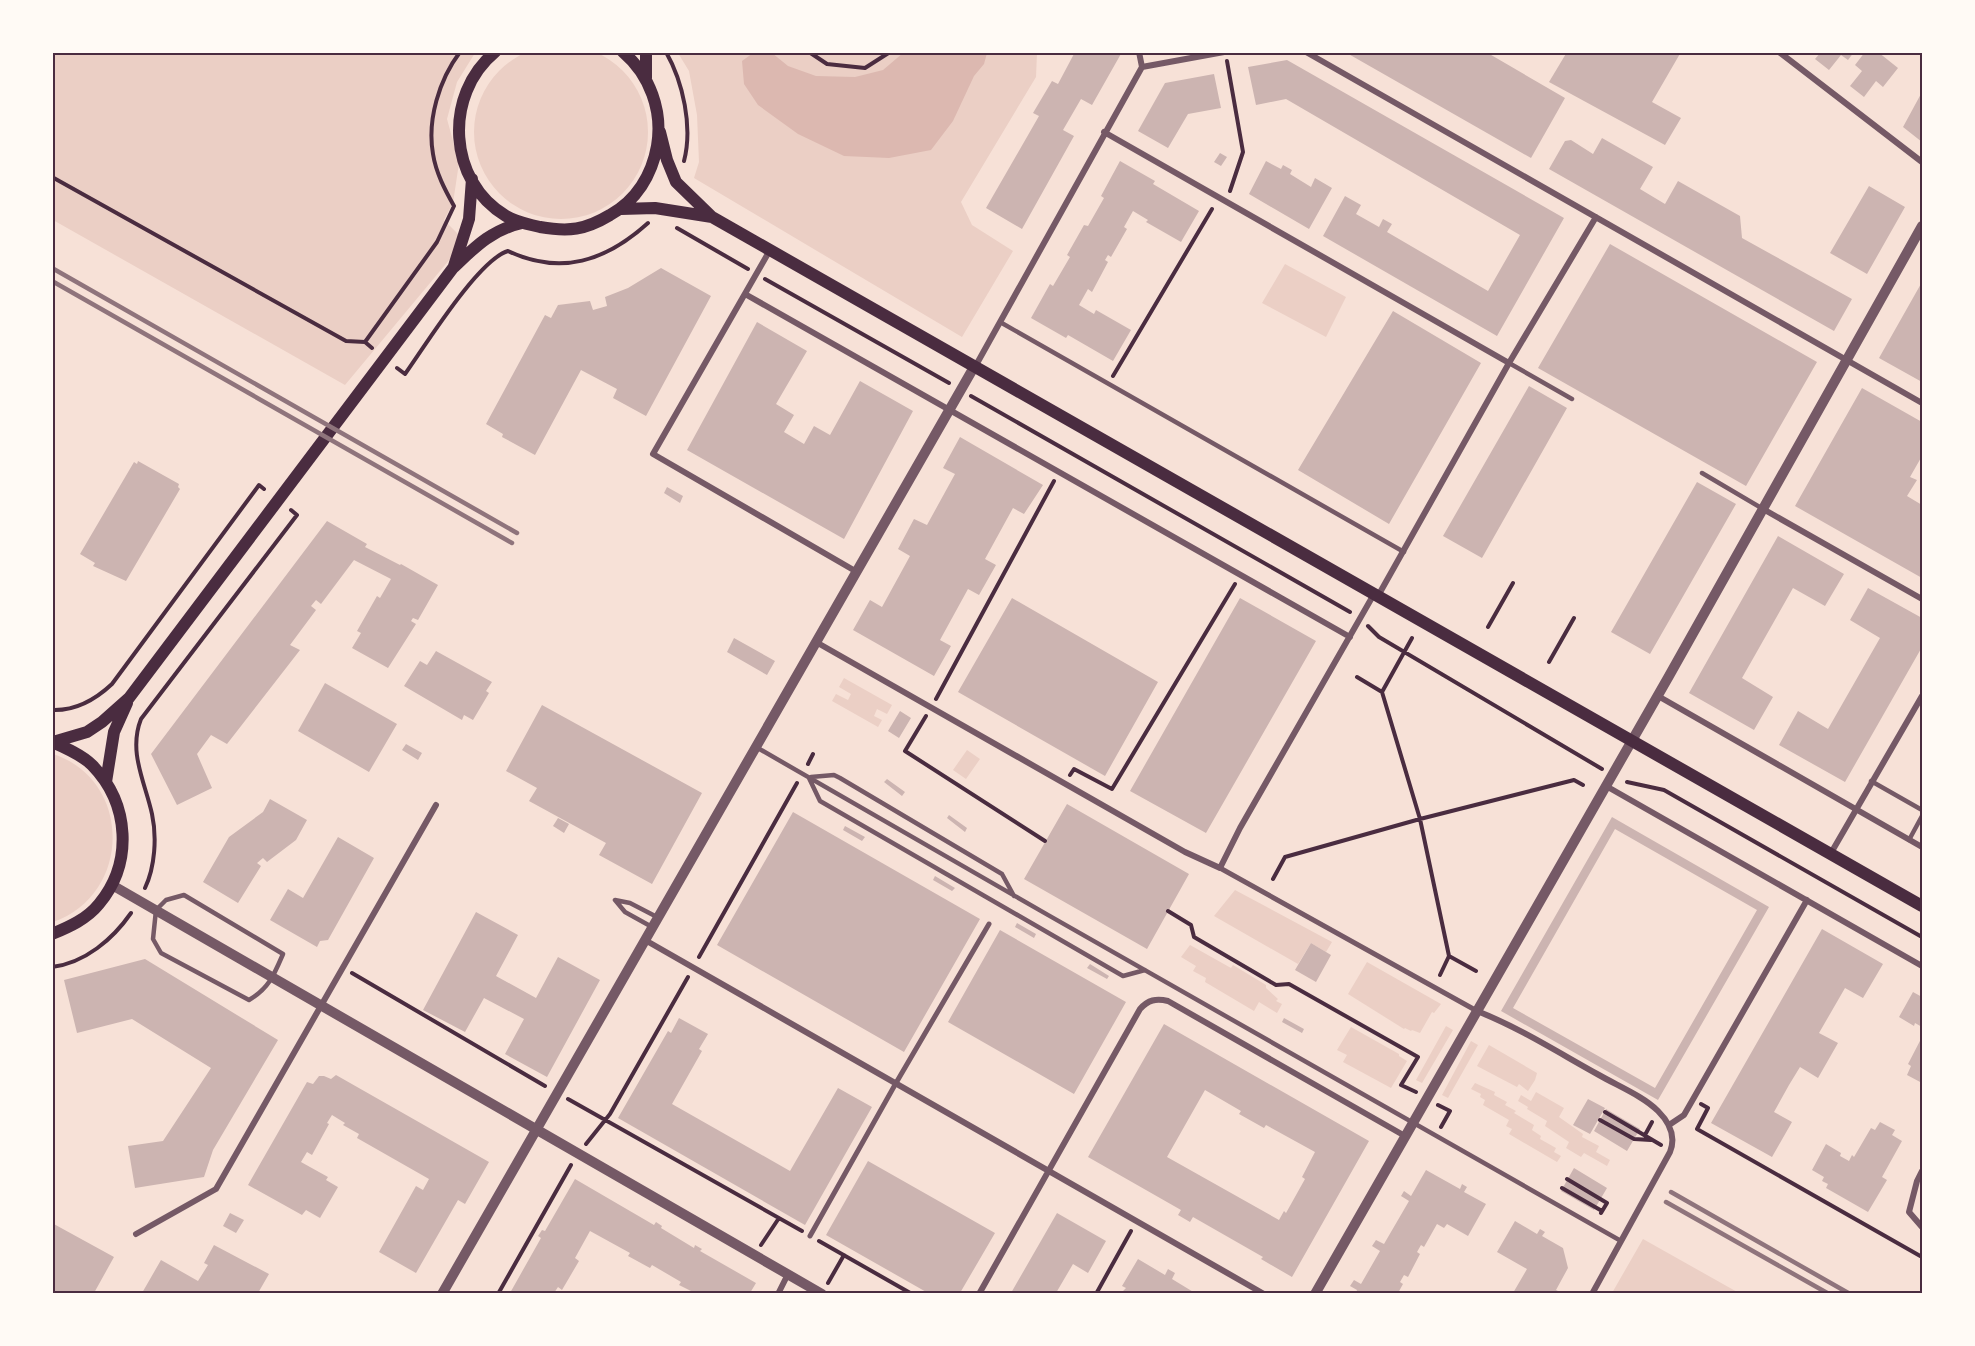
<svg xmlns="http://www.w3.org/2000/svg" width="1975" height="1346" font-family="Cabin,sans-serif">
<style>
.green{fill:#ebcfc5}
.water{fill:#dcb8b0}
.building{fill:#ccb4b1;fill-rule:evenodd}
.lines{fill:none;stroke-linecap:round;stroke-linejoin:round}
.path{stroke:#4a2c40;stroke-width:4}
.service{stroke:#755966;stroke-width:4.5}
.pedestrian{stroke:#755966;stroke-width:5}
.minor{stroke:#755966;stroke-width:6}
.tertiary{stroke:#755966;stroke-width:10}
.secondary{stroke:#4a2c40;stroke-width:12}
.rail{stroke:#8f747c;stroke-width:4.5}
.neatline{fill:none;stroke:#4a2c40;stroke-width:2}
</style>
<rect width="100%" height="100%" fill="#f7e1d7"/>
<!-- green -->
<path class="green" d="M474 132a87 87 0 1 1 174 0a87 87 0 1 1-174 0Z
M53,53h422l-18,29 -10,37 12,44 -6,40 -9,17 21,21 -120,144 -292,-165z
M678,53h359l-1,24 -75,125 11,23 41,26 -51,86 -268,-159 5,-16 -2,-47 -8,-44z
M1285,264l61,33 -20,40 -64,-34z
M844,678l48,27 -5,9 -10,-5 -3,7 8,4 -4,7 -46,-26 4,-7 12,6 3,-6 -12,-7z
M967,750l13,9 -14,20 -13,-9z
M53,754c80,26 79,141 0,168z
M1235,890l97,52 -6,10 -15,-9 -13,21 -84,-48z
M1190,945l41,23 2,-3 33,20v3l12,11 -2,2 6,3 -5,9 -18,-11 -5,9 -49,-29 1,-4 -13,-7 3,-5 -15,-9z
M1367,962l74,42 -7,9 -2,-1 -12,21 -8,-3 -1,1 -6,-3 -1,1 -56,-35z
M1446,1026l7,4 -31,53 -6,-3z
M1351,1027l48,27v2l8,5 -16,27 -48,-26 4,-7 -10,-5z
M1471,1041l7,4 -30,53 -6,-3z
M1489,1045l48,28 -2,7 -7,11 -9,-7 -2,3 -40,-21z
M1475,1083l20,9 -1,3 13,7 -2,3 11,6 -2,2 20,12 -2,5 9,6 -1,3 16,9 -2,4 7,4 -4,6 -48,-28 3,-5 -6,-3 3,-6 -26,-15 2,-5 -5,-3 1,-3 -10,-5z
M1536,1092l28,16 -5,9 24,17 -1,3 17,9 -3,6 14,8 -3,6 -23,-13 -3,4 -15,-9 3,-6 -24,-16 2,-5 -20,-12 1,-2 -10,-6 3,-6 10,6z
M1643,1239l96,54h-127z"/>
<!-- water -->
<path class="water" d="M920,53h67l-3,11 -10,12 -21,45 -22,29 -42,8 -45,-2 -46,-22 -40,-29 -14,-21 -2,-23 11,-8h19l16,13 28,10 39,1 28,-7 20,-17h10l4,2z"/>
<!-- building -->
<path class="building" d="M1075,52h47l-30,53 -11,-6 -18,31 11,6 -52,93 -36,-21 53,-92 -6,-3 19,-32 6,3z
M1345,52h141l79,46 -34,60z
M1567,52h114l-29,50 29,16 -16,27 -116,-63z
M1821,52h33l-6,8 -7,-5 -12,15 -14,-11z
M1865,52h13l20,16 -15,19 -7,-6 -12,16 -14,-11 12,-15 -7,-6z
M1287,60l277,158 -67,118 -174,-100 22,-40 16,9 -5,9 23,13 4,-8 9,5 -5,8 101,59 32,-56 -234,-136 -30,6 -8,-38z
M1214,74l7,34 -33,6 -20,34 -30,-17 27,-48z
M1922,92v50l-19,-15z
M1602,138l51,29 -13,22 25,15 13,-23 62,35 2,22 110,61 -18,32 -285,-162 16,-28 6,-1 22,14z
M1220,153l7,4 -6,9 -7,-4z
M1120,161l35,20 -2,3 46,27 -18,31 -35,-20 2,-2 -15,-9 -9,16 3,2 -16,28 -3,-2 -3,5 3,2 -16,30 -4,-3 -9,16 15,9 2,-4 35,20 -18,31 -45,-26 -2,3 -35,-20 19,-34 3,2 17,-29 -3,-2 17,-30 4,1 16,-28 -3,-2z
M1266,161l15,8 2,-4 9,5 -2,4 21,13 4,-9 17,10 -23,41 -60,-35z
M1869,186l36,21 -38,67 -37,-21z
M1610,244l207,118 -71,124 -208,-118z
M661,268l50,28 -65,120 -33,-18 4,-9 -36,-19 -46,85 -33,-18 1,-3 -17,-10 59,-109 6,3 7,-13 32,-4 3,9 14,-4 -2,-9 23,-9z
M1922,282v100l-43,-24z
M1393,311l88,52 -92,161 -91,-54z
M757,322l50,29 -31,53 18,11 -10,17 20,12 10,-18 16,9 30,-54 53,30 -69,128 -157,-89z
M1529,386l38,22 -85,150 -39,-22z
M1862,388l60,34v34l-12,21 7,3 -10,16 15,9v73l-127,-72z
M960,437l83,48 -19,29 -11,-6 -28,51 11,6 -17,30 -11,-6 -28,51 11,6 -17,30 -81,-46 17,-30 12,7 28,-51 -12,-7 16,-30 13,6 28,-51 -12,-6z
M138,461l41,23 -1,3 2,2 -54,92 -33,-15 2,-3 -15,-9 54,-92 3,2z
M1697,482l39,22 -86,150 -39,-22z
M667,487l16,9 -3,7 -16,-10z
M327,521l40,23 -2,3 35,18 1,-1 37,21 -20,35 -5,-2 -2,3 5,3 -28,44 -36,-20 9,-15 -4,-2 20,-35 3,2 11,-19 -37,-19 -33,44 -5,-4 -5,6 5,4 -26,35 10,5 -73,94 -16,-9 -14,19 15,34 -35,17 -26,-51z
M1778,536l66,38 -19,32 -32,-18 -51,90 31,19 -19,33 -65,-37z
M1868,588l54,30v29l-77,135 -66,-37 19,-34 30,18 52,-91 -30,-18z
M1012,598l146,84 -53,94 -147,-84z
M1240,598l76,43 -110,192 -76,-42z
M734,638l41,23 -8,14 -40,-23z
M436,651l56,31 -6,9 3,2 -16,27 -9,-5 -2,5 -58,-34 16,-25 7,4z
M325,683l72,41 -28,48 -71,-41z
M542,705l160,88 -50,91 -53,-29 7,-12 -77,-42 8,-13 -31,-17z
M900,711l11,7 -12,20 -11,-7z
M406,744l16,9 -4,7 -16,-10z
M887,779l18,13 -3,4 -18,-14z
M270,799l37,21 -11,20 -29,22 -4,-4 -6,5 4,3 -23,37 -35,-21 26,-45 34,-25z
M1067,804l122,70 -42,75 -123,-70z
M793,812l187,107 -76,133 -187,-107z
M949,815l18,13 -2,4 -18,-14z
M1612,817l157,90 -111,193 -157,-89zM1615,829l142,81 -102,178 -142,-80z
M558,818l11,6 -5,9 -11,-7z
M845,826l20,11 -3,4 -19,-11z
M338,837l36,21 -46,82 -8,1 -3,6 -47,-27 18,-31 15,9z
M935,876l20,12 -3,3 -19,-11z
M476,912l42,23 -22,41 40,22 22,-41 42,23 -53,97 -42,-23 19,-35 -40,-21 -19,34 -42,-22z
M1017,923l19,11 -2,4 -19,-11z
M1822,929l61,35 -20,34 -18,-10 -15,26 -11,19 19,10 -20,35 -18,-11 -11,18 -15,27 18,10 -20,35 -61,-34z
M1000,930l126,72 -52,92 -126,-72z
M1311,943l20,12 -15,27 -21,-12z
M145,959l133,81 -65,110 -9,27 -69,11 -7,-42 35,-5 48,-73 -79,-49 -55,14 -13,-53z
M1090,964l19,12 -2,3 -20,-11z
M1913,992l9,5v30l-7,-4 -1,3 -15,-9z
M679,1018l29,16 -9,15 3,2 -30,53 118,67 48,-83 34,19 -67,118 -187,-107 50,-87 3,2z
M1284,1018l20,11 -2,4 -20,-11z
M1164,1024l205,117 -77,136 -31,-18 2,-2 -70,-40 -3,5 -12,-7 3,-5 -93,-53zM1205,1090l36,21 -2,3 25,14 2,-3 49,27 -13,25 3,2 -19,34 -2,-2 -5,9 -112,-63z
M1922,1037v46l-15,-8 4,-9 -3,-2z
M336,1075l153,87 -24,42 -7,-4 -42,73 -37,-21 37,-66 7,4 6,-11 -72,-41 2,-4 -16,-9 2,-2 -13,-8 -5,8 2,1 -17,31 -5,-3 -6,10 27,15 -2,3 12,7 -18,31 -14,-8 -4,5 -54,-30 59,-103 6,2 6,-8h5l7,3z
M1588,1099l17,9 -15,26 -17,-9z
M1606,1109l34,20 -13,22 -33,-20z
M1880,1122l15,8 -3,5 10,6 -20,36 5,3 -19,32 -42,-24 2,-4 -6,-3 2,-4 -12,-7 14,-26 15,9 -1,3 9,5 3,-6 2,2 17,-29 4,2z
M868,1161l127,72 -35,60h-32l-102,-58z
M1574,1168l33,20 -13,22 -33,-19z
M1426,1170l34,19 2,-5 5,3 -3,5 22,12 -18,32 -21,-12 -3,4 -7,-4 -13,23 -3,-2 -4,7 3,2 -12,23 -4,-2 -4,7 3,2 -5,9h-42l1,-3 -7,-4 4,-6 7,4 19,-33 -8,-5 4,-6 8,4 25,-43 -8,-5 3,-5 7,5z
M575,1179l79,46 2,-3 6,4 -1,2 33,20 1,-3 7,4 -2,2 56,32 -6,10h-55l-16,-8 2,-3 -29,-17 -2,3 -22,-12 2,-3 -40,-22 -15,27 4,3 -17,29 -4,-3 -4,6h-44l31,-55 -3,-2 4,-6 3,1z
M230,1213l14,7 -8,13 -13,-7z
M1057,1213l49,28 -18,32 -15,-9 -17,29h-45z
M1515,1221l22,13 3,-5 5,3 -3,4 21,12 5,20 -12,22 6,3h-49l14,-24 -30,-17z
M52,1223l62,34 -20,36h-42z
M214,1245l55,29 -11,19h-116l19,-33 37,21 10,-16 -4,-2z
M1138,1259l27,16 3,-6 7,4 -3,6 23,14h-68l-4,-2 3,-3 -4,-2z"/>
<g class="lines">
<!-- path -->
<path class="path" d="M666,52c17,30 27,75 18,109
M809,52l18,12 38,4 25,-16
M1227,61l16,91 -13,39
M52,177l294,164 19,1 7,6
M677,228l71,41
M765,279l184,104
M365,342l72,-100 17,-36c-9,-16 -18,-33 -21,-52 -6,-34 6,-74 27,-102
M397,368l8,6c20,-28 73,-114 103,-123 53,25 98,10 140,-28
M1113,376l99,-167
M971,396l379,216
M1368,626l11,11 223,132
M1488,627l25,-44
M1412,638l-30,54 38,127 29,137 -9,19
M1549,662l25,-44
M1357,677l25,15
M936,699l118,-218
M52,710c23,1 44,-11 60,-26l147,-199 5,4
M926,716l-21,35 140,90
M808,764l5,-10
M1070,775l4,-6 38,20 123,-205
M1627,782l37,8 258,147
M1273,879l12,-22 135,-38 154,-39 9,5
M145,888c10,-21 12,-51 7,-74 -7,-32 -24,-62 -11,-95l156,-204 -6,-5
M1168,911l23,14 3,12 82,48 13,-1 129,73 -17,28 15,7
M1449,956l27,15
M699,957l98,-174
M52,967c33,-4 61,-28 79,-54
M352,973l193,113
M568,1099l234,132
M1701,1104l7,4 -11,21 225,128
M1438,1105l12,6 -9,16
M1605,1112l56,33
M1600,1120l34,19 17,1
M1645,1135l7,-13
M586,1144l24,-30 78,-137
M1567,1179l40,24 -6,10
M1562,1188l40,23
M819,1241l93,53
M761,1245l18,-27
M828,1283l16,-28
M498,1294l73,-129
M1096,1294l35,-63"/>
<!-- service -->
<path class="service" d="M1000,322l404,230
M1509,363l63,36
M1702,473l61,36
M756,747c287,167 577,329 865,494
M811,777l23,-2 6,3 162,96 12,22
M809,778l11,23 303,175 22,-6
M1871,781l51,29
M1909,840l13,-24
M184,895l99,59c-9,21 -14,34 -34,46l-88,-47 -8,-14 3,-29 10,-10z
M652,927l-27,-15 -10,-12 15,3 27,14"/>
<!-- pedestrian -->
<path class="pedestrian" d="M1220,868l257,143
M810,1236l86,-153 93,-159"/>
<!-- minor -->
<path class="minor" d="M1306,52l616,351
M1779,52l143,110
M1142,67l82,-15
M1104,132l405,231
M770,250l-117,204 204,118
M745,294l605,343
M975,367l167,-300 -3,-15
M1763,509l159,90
M1378,596l131,-233 87,-146
M816,642l369,210 35,16 20,-40 134,-234
M1658,696l264,151
M1606,786l316,180
M1831,853l91,-157
M645,940l619,354
M1477,1011c43,17 82,42 122,64 19,11 44,21 59,36 12,12 18,26 12,41l-78,142
M1669,1125l15,-10 123,-215
M1922,1171l-5,10 -8,31 13,15
M136,1234l80,-45 220,-384
M778,1294l10,-20
M979,1294l161,-285c8,-9 16,-11 28,-8l237,135"/>
<!-- tertiary -->
<path class="tertiary" d="M112,885l710,409
M442,1294l532,-927
M1315,1294l354,-618 253,-450"/>
<!-- secondary -->
<path class="secondary" d="M495,52c-52,43 -47,130 11,164 12,7 22,8 34,11 29,5 45,3 70,-12 26,-14 42,-40 47,-69 6,-35 -7,-71 -34,-94
M646,78v-26
M660,132l7,28 9,22 36,35 1210,689
M621,209l34,-1 57,9
M454,266l15,-47 3,-40
M52,742c14,6 30,13 40,23 38,39 41,98 7,139 -12,15 -30,23 -47,30
M53,742l34,-10 15,-10 27,-24 324,-430c22,-21 38,-38 69,-45
M106,782l8,-50 13,-29"/>
<!-- rail -->
<path class="rail" d="M52,268l465,265
M52,281l460,262
M1671,1192l179,102
M1666,1202l163,92"/>
</g>
<!-- border -->
<rect width="1975" height="1346" fill="none" stroke="#fffaf5" stroke-width="108"/>
<rect x="54" y="54" width="1867" height="1238" class="neatline"/>
</svg>
